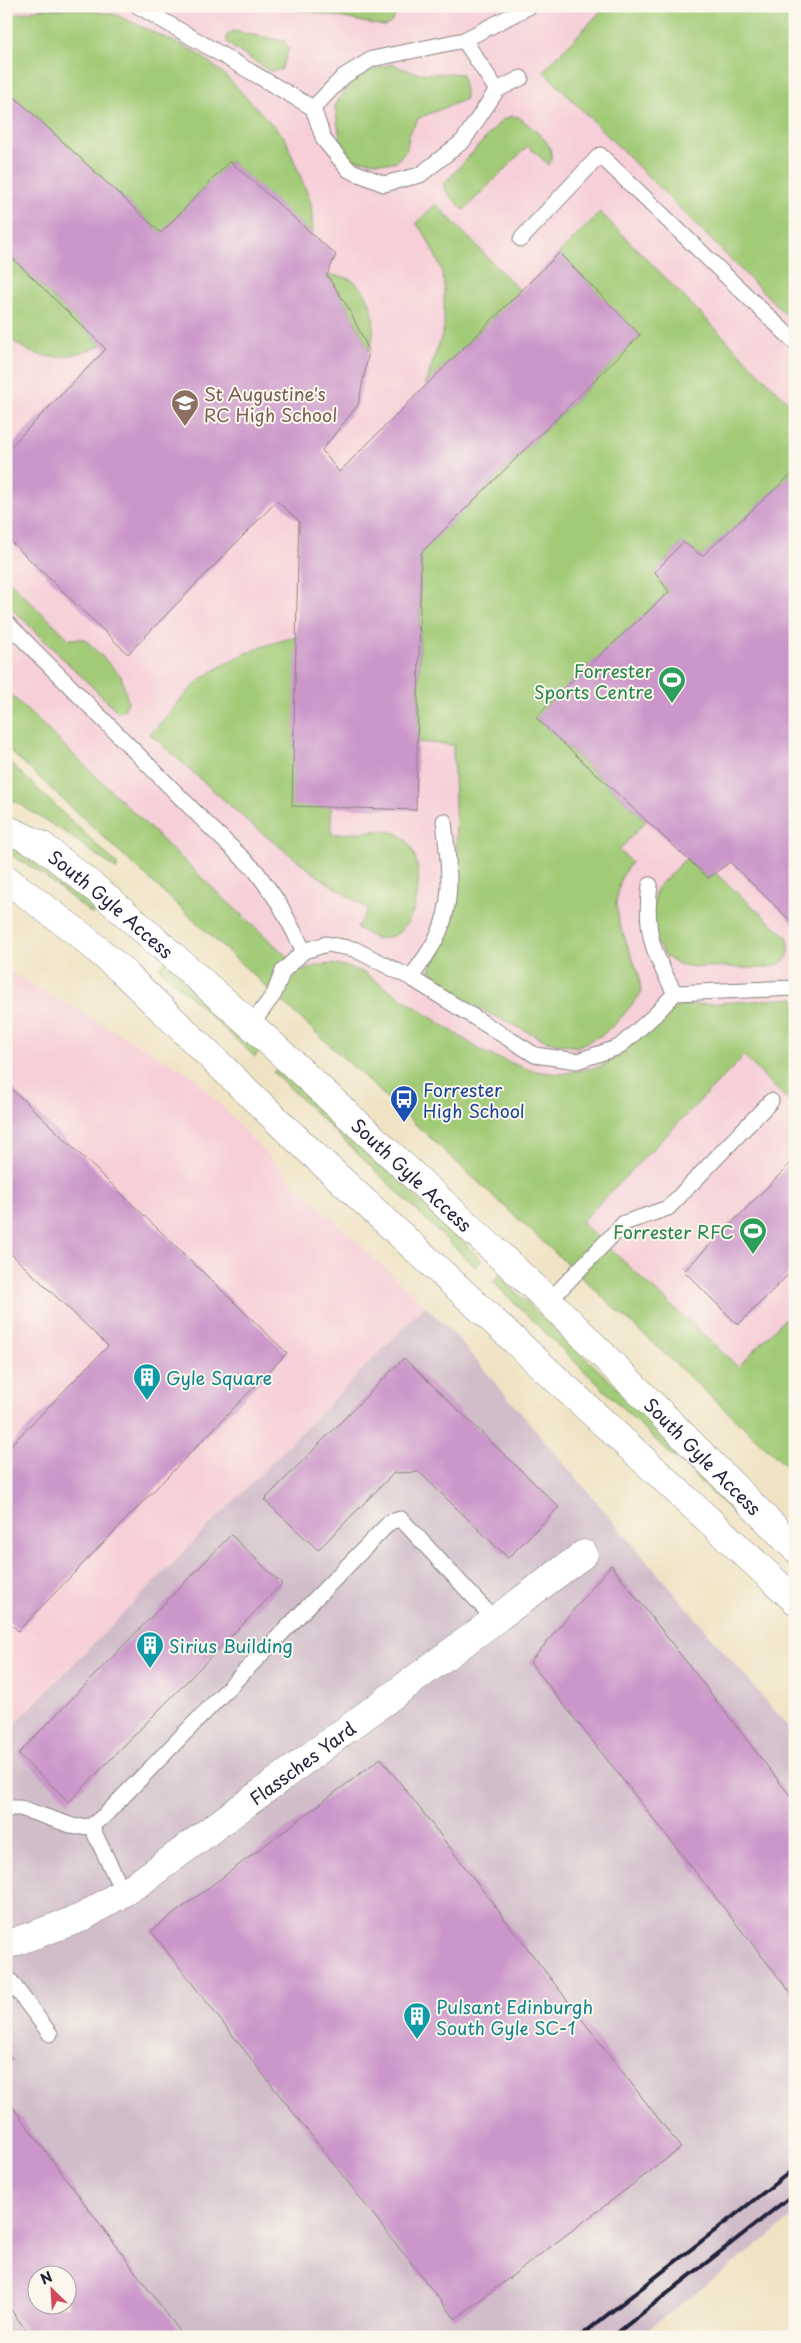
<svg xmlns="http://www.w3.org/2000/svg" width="801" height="2343" font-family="'Playpen Sans',sans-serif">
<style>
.built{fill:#f6cfd8}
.industrial{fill:#d1bdca;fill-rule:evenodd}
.green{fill:#a2cb77;stroke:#627659}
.building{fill:#cb96c9;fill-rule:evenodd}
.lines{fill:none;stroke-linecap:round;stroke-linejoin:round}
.service-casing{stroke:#898280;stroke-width:17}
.minor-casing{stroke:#898280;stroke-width:29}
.tertiary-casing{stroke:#898280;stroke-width:29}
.service{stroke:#fff;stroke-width:15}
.minor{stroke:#fff;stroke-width:28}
.tertiary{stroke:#fff;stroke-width:28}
.tram{stroke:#22223b;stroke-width:1}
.rail{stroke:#22223b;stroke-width:4}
.labels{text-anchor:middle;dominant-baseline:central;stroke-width:4;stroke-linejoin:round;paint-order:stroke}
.education-label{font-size:18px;fill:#785e54;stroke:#fbf7ec;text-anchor:start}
.leisure-label{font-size:18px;fill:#27864d;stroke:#fbf7ec;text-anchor:end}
.street-label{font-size:18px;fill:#22223b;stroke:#fbf7ec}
.transit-label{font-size:18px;fill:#164399;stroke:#fbf7ec;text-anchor:start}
.culture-label{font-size:18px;fill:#0d838f;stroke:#fbf7ec;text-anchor:start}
</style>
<rect width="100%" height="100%" fill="#fbf7ec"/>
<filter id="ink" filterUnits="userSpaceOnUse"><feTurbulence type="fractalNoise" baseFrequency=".02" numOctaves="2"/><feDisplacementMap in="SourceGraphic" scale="10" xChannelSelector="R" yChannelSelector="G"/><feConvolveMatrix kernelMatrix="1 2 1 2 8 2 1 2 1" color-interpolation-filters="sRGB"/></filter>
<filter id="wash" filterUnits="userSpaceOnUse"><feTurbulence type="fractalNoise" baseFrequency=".0096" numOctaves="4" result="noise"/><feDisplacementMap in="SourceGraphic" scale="20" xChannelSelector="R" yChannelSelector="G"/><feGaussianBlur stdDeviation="1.12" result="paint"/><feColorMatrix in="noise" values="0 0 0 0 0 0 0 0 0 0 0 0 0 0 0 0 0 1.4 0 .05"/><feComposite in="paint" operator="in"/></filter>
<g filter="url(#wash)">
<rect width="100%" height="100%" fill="#f0e3c4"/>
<!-- built -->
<path class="built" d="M6,6h789v1413l-573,-522 -216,-207z
M6,970l186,105 94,100 139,131 -419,427z"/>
<!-- industrial -->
<path class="industrial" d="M425,1306l28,27 342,402v481l-157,121h-632v-604zM38,2276h30v30h-30z"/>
<!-- green -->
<path class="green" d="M282,6h119l-10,17 -7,3z
M606,6h189v318l-252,-253z
M40,9h33l41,5 82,38 28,22 61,64 26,65 2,32 -83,-74 -69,72 -155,-144v-72z
M233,31l51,10 5,8 -8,21 -11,1 -35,-22 -8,-7v-7z
M393,64c28,15 40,7 69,10l4,25 -47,19 -10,16 -2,15 -10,12 -9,2 -32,-3 -9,-4 -6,-11 -6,-39c15,-25 30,-36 58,-42z
M511,116l8,1c13,12 41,28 30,48l-21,-19 -64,64 -17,-17 -4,-8 59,-65z
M436,204l84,87 -95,94 19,-56v-44l-3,-17 -15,-32 -10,-13z
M600,212l195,197v62l-93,85 -20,-13 -27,29 14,20 -107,98 -26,28 110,103 -27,29 12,12 -10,16 -5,24 3,21 20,52 2,19 -24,28 -15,13 -26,12 -29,-6 -94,-45 -16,-14 -7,-12 23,-50 5,-30 -5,-145 -35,-3 3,-189 219,-217 -81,-83z
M6,252l96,93c-27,11 -54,19 -80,2 -6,-4 -12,-7 -16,-12z
M327,275c7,1 17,1 23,4 25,15 28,47 19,72l-20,-42z
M6,578l63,61h16l36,37 7,26 -4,8 -6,2 -112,-109z
M296,637l35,170v27c17,1 56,-8 69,1 27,17 23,85 -5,100 -5,3 -13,3 -19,4l-19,-11 11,-19 -49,-32 -66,-51 -103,-92c15,-15 38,-45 54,-57 28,-19 59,-33 92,-40z
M6,690l216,207 81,74c21,-11 41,-7 61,2l121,80 48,18 27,3 39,-7 17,-9 44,-41 19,-11 116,-8v110l-51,-52 -163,166 157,145 57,-59v166l-789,-727z
M6,759l111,105v6l-51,-37 -60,-37z
M6,840l70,44 24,21 -8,9 -54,-43 -32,-19z
M686,858l22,20 7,-5 72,64c14,39 -41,31 -60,30 -16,-1 -42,3 -56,-7 -9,-6 -15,-19 -21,-28l6,-43z
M167,959l94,90 -6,8 -96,-89z
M279,1066l203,194 -7,7 -202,-195z
M499,1276l184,174 -8,9 -182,-177z
M700,1467l95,90v15l-102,-97z"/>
<g id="blocks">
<!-- building -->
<path class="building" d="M6,89l155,144 69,-72 106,94 -9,20 22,34 20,42 -11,54 -36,45 17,22 220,-219 81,82 -219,218 -5,257 -124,-4 7,-285 -22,-20 -149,153 -122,-117v-86l100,-102 -100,-97z
M795,471v454l-65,-63 -22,16 -172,-160 26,-28 107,-98 -14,-20 28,-30 19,14z
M6,1083l281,270 -269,278 -12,-12v-169l102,-104 -102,-97z
M795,1159v109l-57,57 -54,-54z
M404,1358l155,149 -51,51 -89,-86 -25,1 -76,77 -54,-50z
M231,1535l51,49 -213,218 -51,-48z
M611,1565l184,237 -1,195 -264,-335z
M381,1758l300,390 -226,171 -304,-388z
M6,2050l6,8 -6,4z
M6,2098l178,239h-153l-25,-34zM38,2276h30v30h-30z"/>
</g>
</g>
<g filter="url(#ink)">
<use href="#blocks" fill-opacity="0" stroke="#898280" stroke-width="1"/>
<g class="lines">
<!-- service casing -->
<g class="service-casing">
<path id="service" d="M138,6l175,102 11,32 25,30 35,14 36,-9 43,-34 34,-51 -33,-50 -92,19 -28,17 -31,32
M464,40l66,-34
M497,90l24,-12
M521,239l79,-84 195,187
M6,622l202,203 48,46 24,34 24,46
M650,885c-6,45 3,69 25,108
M411,978c8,-13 18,-25 25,-39 20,-38 12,-78 8,-118
M251,1025l23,-31 9,-23 21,-20 23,-7 27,5 57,29 124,77 42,6 42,-14 37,-33 19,-21 120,-5
M549,1301l75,-78 44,-15 103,-107
M6,1811l4,-3h10l56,19 15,-1 14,-11 285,-293 11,-3 94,101
M91,1826l32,66
M6,1975l44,59"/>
</g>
<!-- minor casing -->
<g class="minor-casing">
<g id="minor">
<path id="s1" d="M6,1945l75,-27 58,-35 445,-329"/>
</g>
</g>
<!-- tertiary casing -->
<g class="tertiary-casing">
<g id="tertiary">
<path id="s2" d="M6,829l35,16 70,56 140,124 298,276 246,247"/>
<path d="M6,879l72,54 42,36 165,159 510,472"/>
</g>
</g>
<!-- service -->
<use href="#service" class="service"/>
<!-- minor -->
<use href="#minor" class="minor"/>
<!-- tertiary -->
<use href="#tertiary" class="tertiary"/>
<!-- tram -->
<path class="tram" d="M779,2337l16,-13"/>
<!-- rail -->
<path class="rail" d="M579,2337l216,-169
M612,2337l183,-144"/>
</g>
</g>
<!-- icons -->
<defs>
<g id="school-pin" transform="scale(1.4375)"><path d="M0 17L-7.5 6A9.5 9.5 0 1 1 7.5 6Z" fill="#8d6e63" stroke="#fbf7ec"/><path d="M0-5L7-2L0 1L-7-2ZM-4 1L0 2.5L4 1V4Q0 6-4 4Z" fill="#fff"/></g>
<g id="stadium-pin" transform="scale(1.4375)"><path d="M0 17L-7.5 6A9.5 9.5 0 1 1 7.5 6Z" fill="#2e9e5b" stroke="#fbf7ec"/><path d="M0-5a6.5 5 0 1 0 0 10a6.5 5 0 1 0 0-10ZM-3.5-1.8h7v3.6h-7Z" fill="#fff"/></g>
<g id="bus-pin" transform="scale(1.4375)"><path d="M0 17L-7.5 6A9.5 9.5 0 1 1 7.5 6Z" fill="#1a4fb4" stroke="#fbf7ec"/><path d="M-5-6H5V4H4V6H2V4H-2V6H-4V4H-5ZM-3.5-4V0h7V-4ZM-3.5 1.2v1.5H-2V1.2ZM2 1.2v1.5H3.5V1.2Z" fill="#fff"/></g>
<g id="building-pin" transform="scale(1.4375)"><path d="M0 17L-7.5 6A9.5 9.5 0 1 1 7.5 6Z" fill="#0f9aa8" stroke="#fbf7ec"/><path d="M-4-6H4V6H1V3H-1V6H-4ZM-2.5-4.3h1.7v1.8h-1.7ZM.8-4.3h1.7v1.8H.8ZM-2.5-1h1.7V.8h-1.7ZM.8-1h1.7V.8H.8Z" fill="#fff"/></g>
</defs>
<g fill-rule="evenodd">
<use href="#school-pin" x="185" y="403"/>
<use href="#stadium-pin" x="672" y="680"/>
<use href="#bus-pin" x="404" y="1099"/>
<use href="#stadium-pin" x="753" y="1231"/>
<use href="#building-pin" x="147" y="1377"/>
<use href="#building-pin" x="150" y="1645"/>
<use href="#building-pin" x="417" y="2016"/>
</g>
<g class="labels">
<!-- education labels -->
<g class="education-label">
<text x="204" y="393">St Augustine's<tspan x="204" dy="21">RC High School</tspan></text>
</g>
<!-- leisure labels -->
<g class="leisure-label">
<text x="653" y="670">Forrester<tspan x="653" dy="21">Sports Centre</tspan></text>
<text x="734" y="1231">Forrester RFC</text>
</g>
<!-- street labels -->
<g class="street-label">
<text stroke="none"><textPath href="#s2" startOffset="130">South Gyle Access</textPath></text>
<text stroke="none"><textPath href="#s2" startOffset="535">South Gyle Access</textPath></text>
<text stroke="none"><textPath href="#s2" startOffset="940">South Gyle Access</textPath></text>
<text stroke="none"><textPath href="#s1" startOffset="350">Flassches Yard</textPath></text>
</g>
<!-- transit labels -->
<g class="transit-label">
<text x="423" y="1089">Forrester<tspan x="423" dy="21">High School</tspan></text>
</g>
<!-- culture labels -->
<g class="culture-label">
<text x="166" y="1377">Gyle Square</text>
<text x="169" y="1645">Sirius Building</text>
<text x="436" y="2006">Pulsant Edinburgh<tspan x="436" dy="21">South Gyle SC-1</tspan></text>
</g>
</g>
<!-- margin -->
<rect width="801" height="2343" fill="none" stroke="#fbf7ec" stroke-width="25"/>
<!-- north arrow -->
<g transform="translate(52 2290) rotate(335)"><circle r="24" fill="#fbf7ec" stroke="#a4a2a5"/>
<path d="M0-4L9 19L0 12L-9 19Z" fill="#d1495b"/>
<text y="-8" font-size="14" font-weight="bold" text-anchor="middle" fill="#22223b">N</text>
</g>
</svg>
